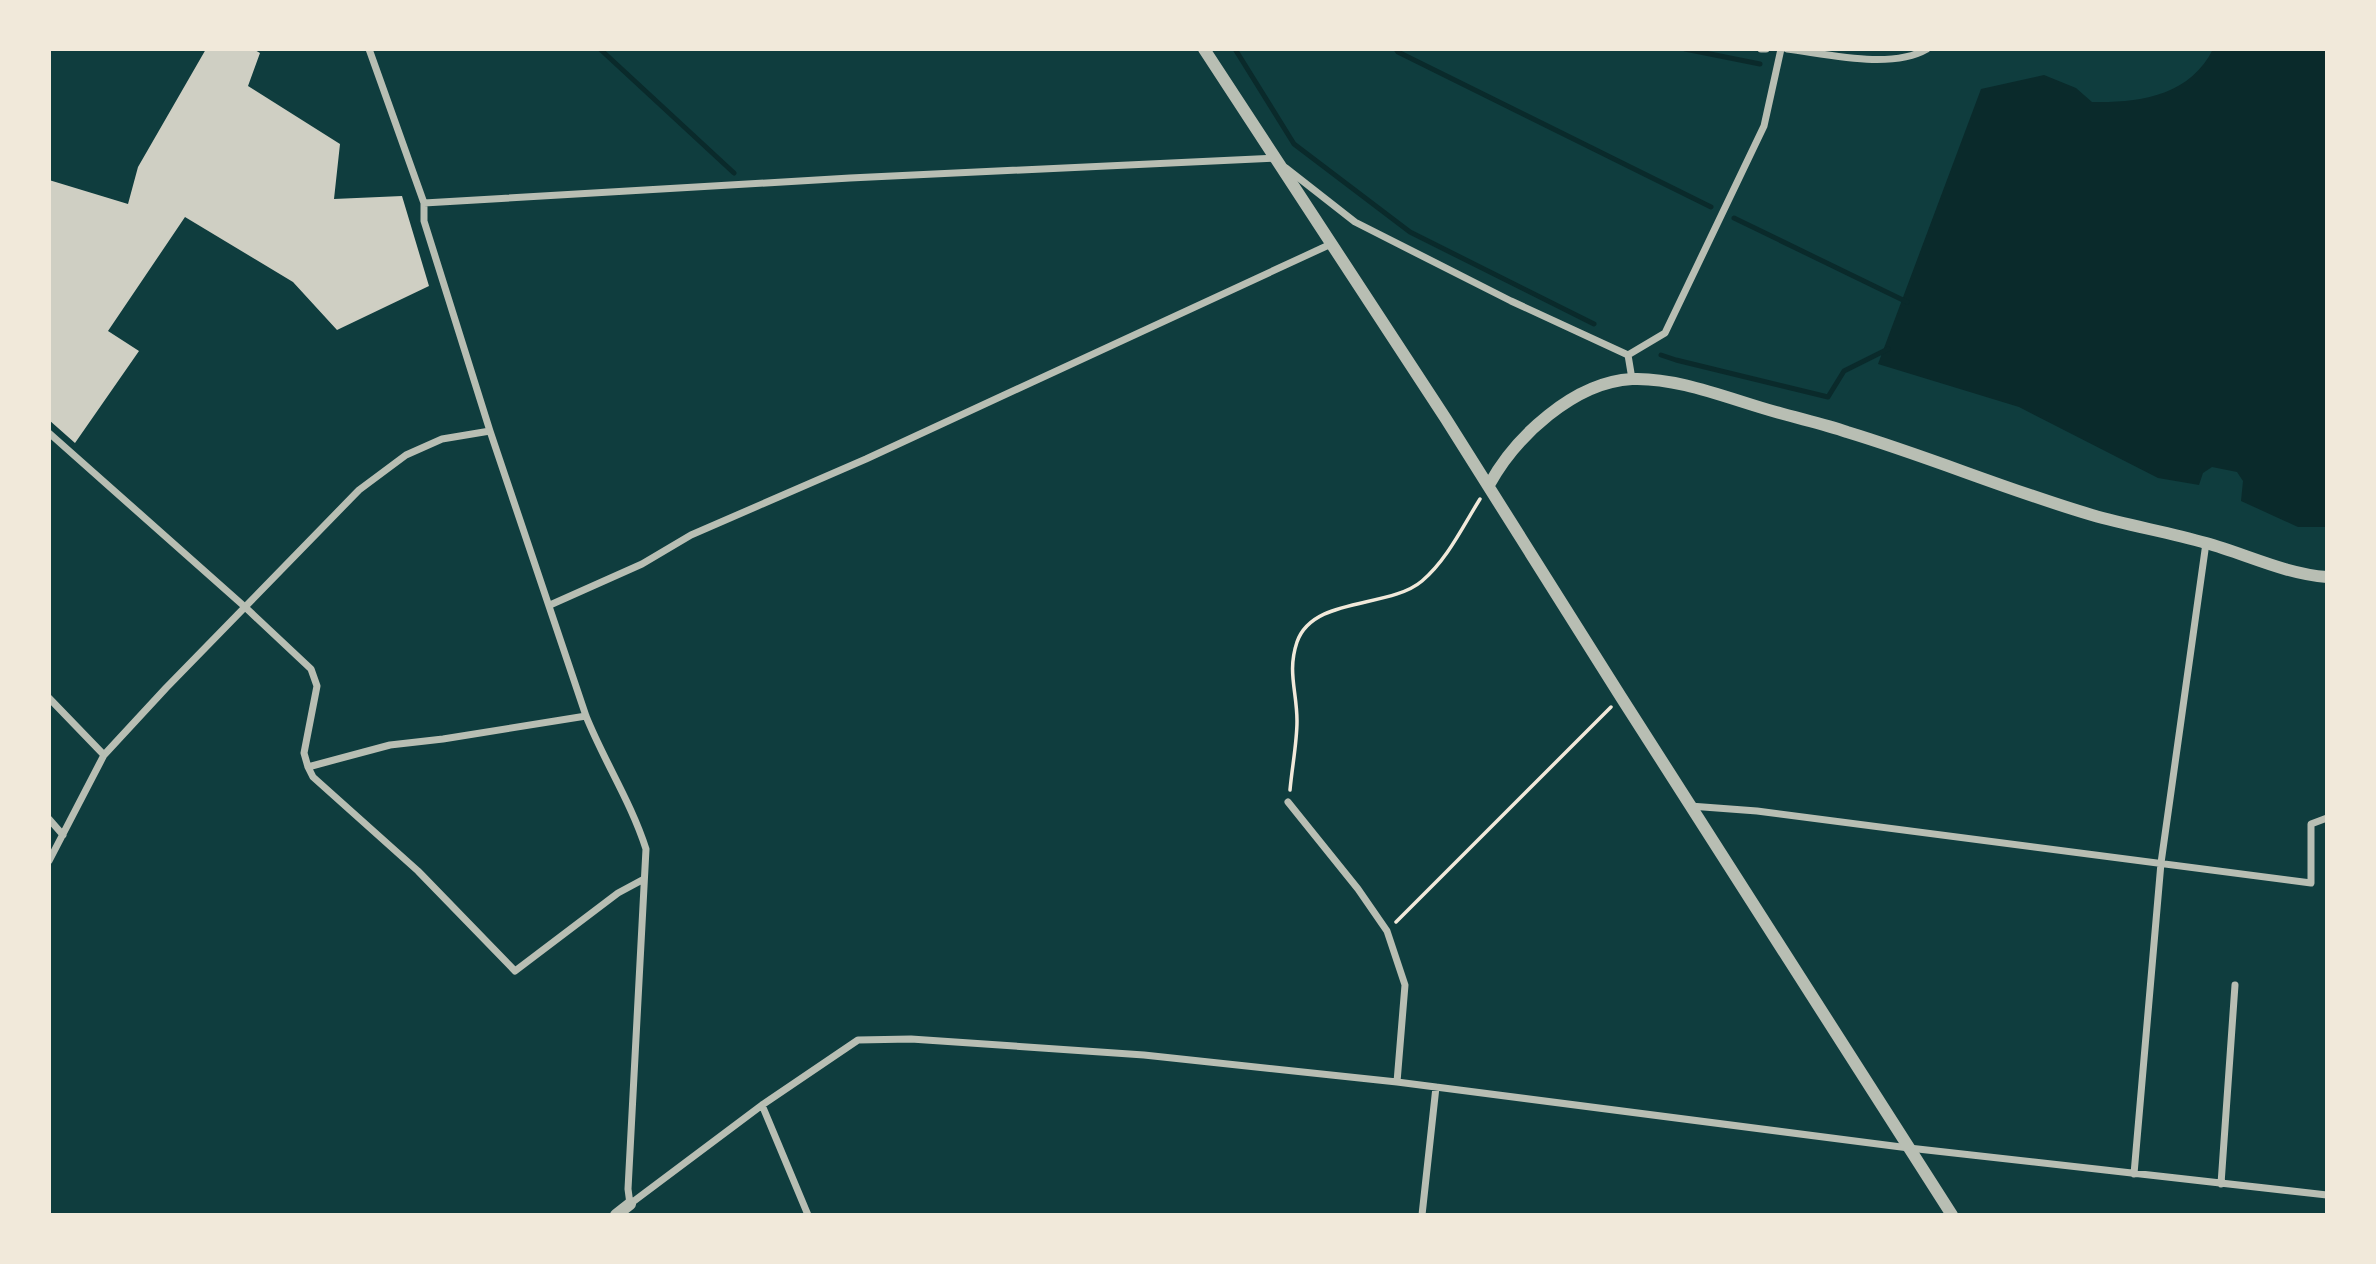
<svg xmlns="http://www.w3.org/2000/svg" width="2376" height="1264" font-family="Manrope,sans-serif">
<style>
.water{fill:#0a2a2b}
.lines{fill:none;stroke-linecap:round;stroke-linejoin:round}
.stream{stroke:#0a2a2b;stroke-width:5}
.building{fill:#cfcfc3}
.path{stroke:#f1e9da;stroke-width:3.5}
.minor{stroke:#b8beb3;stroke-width:7}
.tertiary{stroke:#b8beb3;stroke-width:12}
</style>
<rect width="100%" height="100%" fill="#0f3d3e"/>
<!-- water -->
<path class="water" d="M2213,49h114v478h-29l-57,-26 2,-20 -6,-9 -25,-5 -9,6 -4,12 -41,-7 -139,-71 -141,-43 103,-275 63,-14 32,13 16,14c47,1 98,-6 121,-53z"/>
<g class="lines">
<!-- stream -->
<path class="stream" d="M600,49l134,124
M1235,49l59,95 116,88 184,92
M1396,49l2,3 313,155
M1685,49l75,15
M1734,218l173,84
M1661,355l15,5 152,37 16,-26 44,-22"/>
</g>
<!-- building -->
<path class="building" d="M206,49h47l7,4 -12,33 92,58 -6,55 68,-3 27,90 -92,44 -44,-48 -108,-65 -77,114 31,20 -64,92 -26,-23v-240l79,24 10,-37z"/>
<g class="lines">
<!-- path -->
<path class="path" d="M1290,790c2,-23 7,-47 7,-69 0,-30 -10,-49 0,-79 16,-46 92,-33 125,-61 25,-21 41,-55 58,-82
M1396,922l215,-215"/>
<!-- minor -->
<path class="minor" d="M369,49l55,154v18l66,210 96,285c18,45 45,86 60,133l-18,340 2,15 132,-99 96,-65 53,-1 233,16 253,27 512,66 418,47
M1761,49h5
M1787,49c40,5 104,21 140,0
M1286,168l69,54 156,79 117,54
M424,203l426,-25 425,-20
M1628,355l37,-22 99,-207 17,-77
M1628,355l4,24
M49,433l196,174 66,62 6,17 -13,67 4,14 82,-22 53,-6 143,-23
M550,605l92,-41 49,-29 175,-76 465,-215
M49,698l55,57
M308,767l5,10 105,94 97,100 103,-78 26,-14
M1288,802l70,87 29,42 18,54 -8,97
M1690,806l67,5 554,72v-59l16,-6
M49,819l14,16
M49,861l55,-106 62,-67 193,-198 47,-35 36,-16 48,-8
M762,1105l46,110
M2134,1174l27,-311 45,-320
M2221,1184l14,-199
M1422,1215l14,-128"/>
<!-- tertiary -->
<path class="tertiary" d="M1204,49l242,370 175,278 331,518
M1489,485c26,-48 85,-103 143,-106 46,-2 100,21 144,33 24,7 48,12 71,20 83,25 163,59 245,83 38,11 76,17 114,28 40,11 79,31 121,34
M616,1215l14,-11"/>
</g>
<!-- border -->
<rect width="2376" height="1264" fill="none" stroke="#f1e9da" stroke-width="102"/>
</svg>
